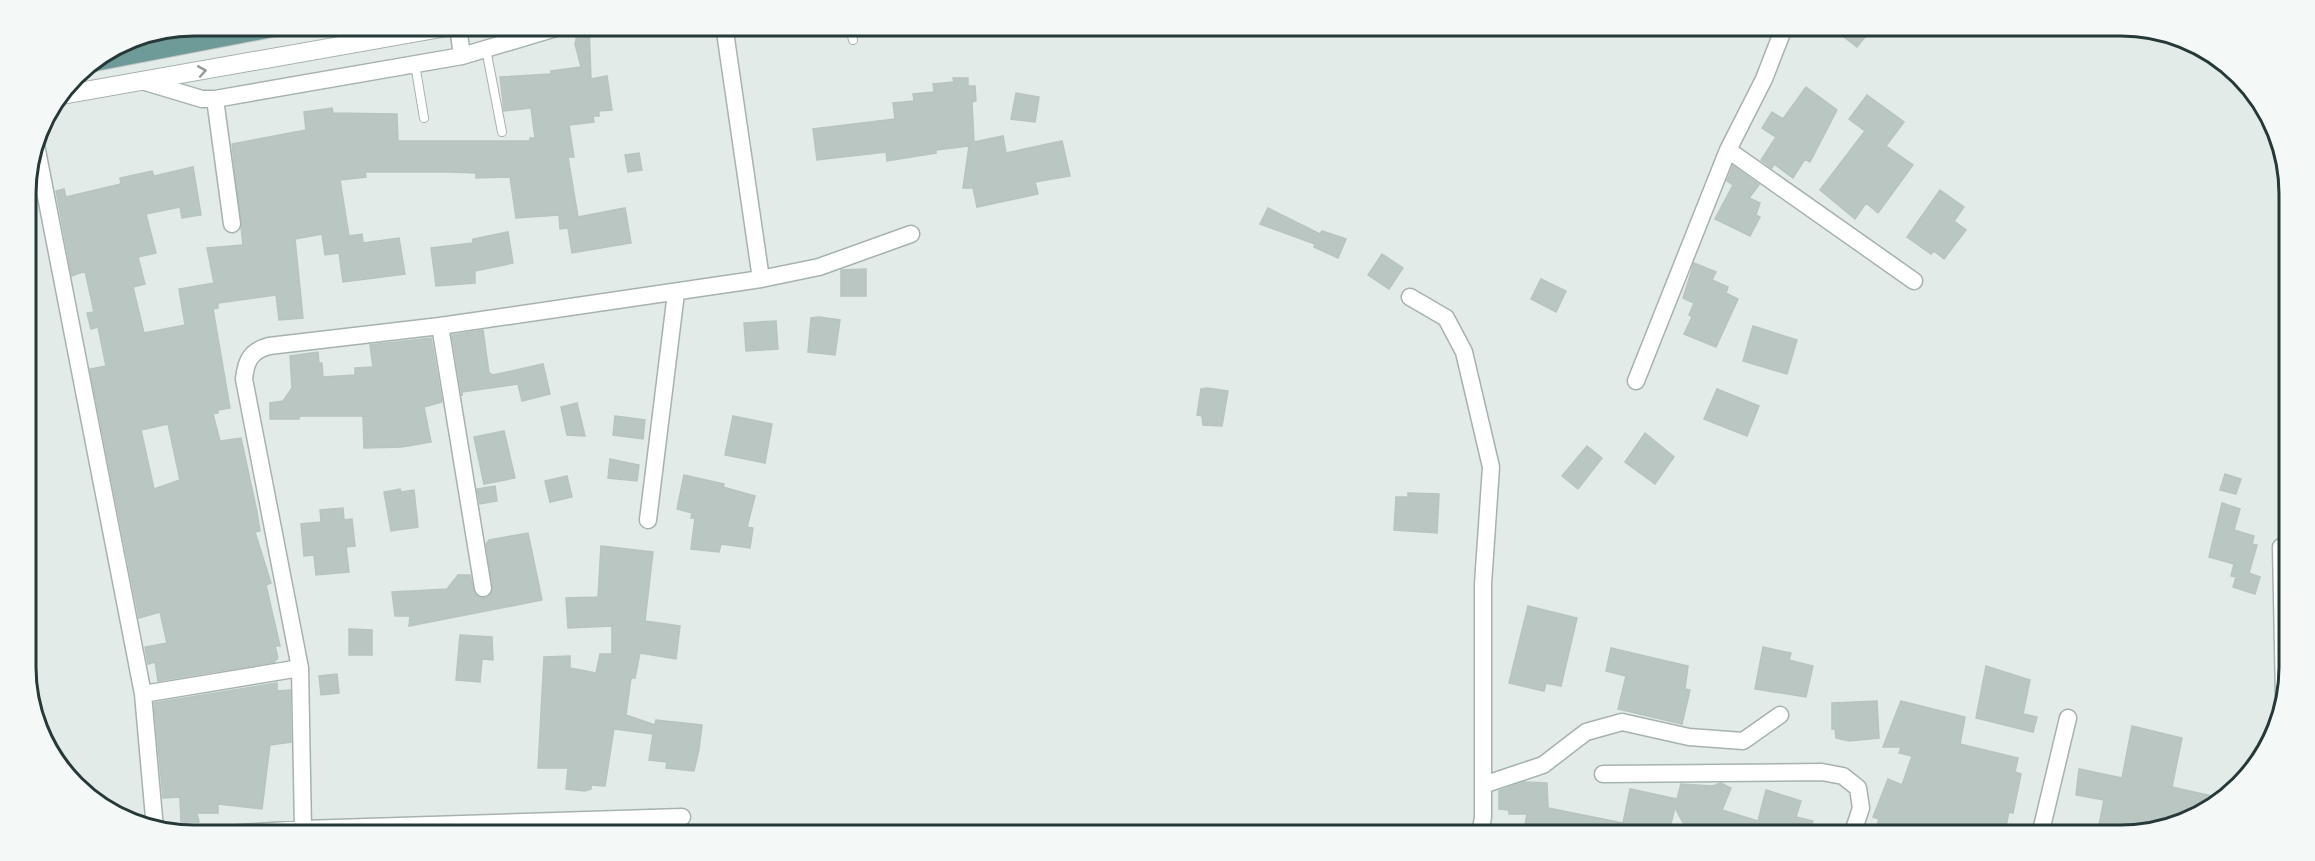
<svg xmlns="http://www.w3.org/2000/svg" width="2315" height="861" font-family="Manrope,sans-serif">
<style>
.building{fill:#b9c6c2;stroke:#b7c4c1;stroke-width:1.5;fill-rule:evenodd}
.lines{fill:none;stroke-linecap:round;stroke-linejoin:round}
.service-casing{stroke:#a6b2b0;stroke-width:10}
.minor-casing{stroke:#a6b2b0;stroke-width:19}
.tertiary-casing{stroke:#a6b2b0;stroke-width:20}
.primary-casing{stroke:#c2c8c7;stroke-width:20}
.service{stroke:#fff;stroke-width:8}
.minor{stroke:#fff;stroke-width:16}
.tertiary{stroke:#fff;stroke-width:18}
.primary{stroke:#6e9b97;stroke-width:18}
.oneway{stroke:#929c9c}
.rim{fill:none;stroke:#253a38;stroke-width:3}
</style>
<rect width="100%" height="100%" fill="#e3ebe9"/>
<!-- building -->
<path class="building" d="M579,26h10l2,53 16,-3 5,34 -13,1v5h-6l1,6 -25,3 5,32h-6l10,60 47,-9 6,35 -59,10 -4,-25 -8,1 -1,-14 -43,3 -6,-41 -34,1v-5l-26,-1h-85l1,5 -26,3 9,56 13,-2 1,9 36,-5 6,36 -62,8 -4,-29 -14,2 -3,-21 -27,5 8,79 -24,2 -3,-25 -58,8v5l-5,1 17,99 -12,2v3l-5,1 7,27 21,-3 16,74 3,19 -5,1 16,51 -5,2 14,61h-5l3,12 -4,4 -116,19 -3,-19 -7,2 -3,-17 22,-4 -7,-31 -21,6 -49,-249 16,-3 -8,-39 -7,2 -4,-16 7,-1 -9,-41 -13,5 -16,-85 8,-2 2,8 55,-13 -1,-6 32,-7 2,5 39,-9 8,48 -19,3 -2,-11 -34,7 10,39 -18,4 7,27 -12,3 11,46 41,-8 -6,-36 35,-6 -7,-35 36,-3 -11,-101 74,-14 -2,-18 28,-4 1,5 64,1 1,27h132v-3h5l-4,-30 -27,3 -4,-34 51,-3v-3l30,-4 -6,-23zM168,424l12,56 -26,9 -13,-59z
M1830,26h44l-17,21z
M953,78h15v8h7l1,15 -4,1 2,40 29,-6 3,17 56,-12 8,35 -35,6 3,12 -61,13 -4,-19h-10l6,-42 -33,4v3l-49,8 -1,-9 -69,8 -4,-31 82,-10 -2,-16 21,-2 -1,-7 21,-2 -1,-8 21,-2z
M1806,87l31,23 -27,52 -5,-3 -12,19 -19,-14 -2,4 -11,-8 15,-23 -14,-9 10,-16 11,7z
M1016,93l23,4 -4,25 -24,-3z
M1867,95l37,27 -18,24 27,19 -35,48 -12,-10 -11,16 -35,-29 45,-59 -16,-12z
M639,153l3,17 -14,2 -3,-17z
M1733,166l26,19 -10,13 11,5 -4,12 4,2 -10,19 -35,-17 18,-34 -6,-4z
M1940,190l24,17 -10,14 12,9 -22,29 -10,-8 -3,3 -24,-17z
M1268,208l52,26 2,-3 24,8 -8,19 -24,-11 1,-3 -55,-20z
M508,232l5,31 -38,8v12l-39,3 -5,-38 42,-5v-4z
M1382,254l21,14 -14,21 -21,-14z
M1694,263l22,9 -4,8 16,7 -2,6 12,6 -22,48 -32,-13 8,-17 -3,-2 5,-12 -11,-5z
M866,269v27h-25v-26z
M1541,279l25,12 -10,21 -25,-13z
M819,317l21,3 -5,35 -27,-3 3,-34z
M776,321l2,28 -32,2 -2,-28z
M1753,326l44,14 -10,34 -44,-13z
M483,330l6,43 4,2 50,-11 7,30 -28,7 -4,-17 -56,8v4l-10,-61z
M431,338l11,64 -18,5 7,35 -29,5 -38,1 -1,-32h-63l-1,3h-29v-16l13,-2 9,-13 -2,-32 28,-4 1,11h3l1,14 32,-2v-7l18,-1 -3,-22z
M1207,388l21,3 -6,35 -19,-1 -1,-9 -5,-1 4,-26z
M1717,389l42,17 -12,30 -43,-17z
M577,403l8,33 -18,-1 -6,-28z
M615,416l30,4 -2,19 -30,-4z
M733,416l39,8 -7,39 -40,-8z
M504,431l11,47 -31,6 -10,-47z
M1645,433l29,24 -19,27 -30,-22z
M1587,446l15,12 -24,31 -16,-13z
M610,459l29,6 -2,16 -29,-3z
M2225,474l16,5 -5,15 -16,-4z
M684,475l40,9 -1,3 32,9 -8,31 6,1 -3,20 -29,-4 -2,8 -28,-3 4,-31h-4l1,-5 -15,-4z
M567,476l5,21 -22,5 -5,-21z
M495,486l2,15 -17,3 -3,-15z
M400,489l1,3 13,-2 4,37 -27,4 -7,-39z
M1408,493l31,1 -2,39 -43,-3 2,-33h12z
M2222,503l18,6 -6,21 20,6 -2,8 5,1 -8,28 11,4 -5,17 -22,-7 3,-10 -5,-1 3,-12 -25,-7z
M343,508l1,12 8,-1 3,27 -9,1 3,25 -33,3 -2,-20 -10,1 -3,-32 20,-2 -1,-12z
M528,533l14,67 -133,26 1,-10h-15l-3,-24 55,-3 11,-14h12l5,20 5,3 9,-2 4,-10 -7,-42 3,-4z
M601,546l52,6 -8,69 35,5 -4,33 -36,-6 -5,25h-4l-5,37 29,10 1,-5 46,5 -3,24 -5,22 -28,-3 1,-6 -18,-2 4,-26 -39,-5 -9,57 -14,-1v4l-6,2 -19,-2 2,-21h-30l6,-111 26,-1v12l26,5 4,-19h12v-28l-44,2 -2,-30 32,-1z
M1528,606l49,12 -16,68 -15,-3 -2,8 -35,-8z
M349,629l23,1v25h-23z
M460,635l32,2 1,23 -11,-1 -2,23 -24,-2z
M1763,647l28,6 -2,7 24,6 -7,31 -51,-8z
M1611,648l77,18 -3,23 5,1 -8,34 -64,-15 8,-33 -20,-5z
M1986,666l44,14 -7,34 14,3 -4,15 -57,-14z
M337,674l2,19 -18,2 -2,-19z
M277,683v8l13,-1 1,52 -21,3 -8,64 -44,-5v9h-21l2,9h-18l-1,-25 -17,1 -9,-95z
M1877,701l2,37 -30,3 -13,-3 -1,-9h-3v-26z
M1901,701l64,16 -5,27 58,14 -3,14 6,2 -8,39 -4,-1 -5,23h-105l-22,-10 2,-6 -6,-2 15,-38 14,6 10,-29 -13,-3 2,-6h-18z
M2132,726l50,12 -10,49 53,12 -2,2 -91,34h-35l7,-35 -28,-5 3,-26 43,9z
M1524,782l23,1 1,25 75,15 7,-34 47,10 4,-15 31,2 9,-3 10,5 -9,22 36,11 8,-31 35,11 -5,16 17,4 -4,14h-96l-17,-6 -8,3 -13,-24 -7,27h-145l4,-21h-18v-4l-10,-1v-18z"/>
<g class="lines">
<!-- service casing -->
<g class="service-casing">
<path id="service" d="M849,25l4,15
M725,32l47,-7
M486,49l16,83
M415,64l9,54"/>
</g>
<!-- minor casing -->
<g class="minor-casing">
<path id="minor" d="M724,25l37,254
M458,26l4,30
M142,81l60,18h13l247,-43 104,-31
M215,99l17,125
M36,145l107,549 12,135
M1728,150l186,131
M1410,297l36,21 18,34 27,115 -8,117v233l-3,18
M440,326l43,262
M1636,381l92,-231 36,-71 21,-54
M648,520l28,-227
M2281,547l3,151
M143,694l157,-26
M1603,774l219,-2 21,4 15,12 3,20 -9,27
M1483,785l60,-20 43,-33 36,-10 67,15 54,4 37,-26
M649,818l15,17
M303,829l-3,-161 -56,-289c2,-19 7,-28 25,-33l171,-20 321,-47 58,-12 92,-33
M210,835l93,-6 379,-12
M2040,835l28,-117"/>
</g>
<!-- tertiary casing -->
<g class="tertiary-casing">
<path id="tertiary" d="M62,95l396,-70"/>
</g>
<!-- primary casing -->
<g class="primary-casing">
<path id="primary" d="M90,63l198,-38"/>
</g>
<!-- service -->
<use href="#service" class="service"/>
<!-- minor -->
<use href="#minor" class="minor"/>
<!-- tertiary -->
<use href="#tertiary" class="tertiary"/>
<!-- primary -->
<use href="#primary" class="primary"/>
</g>
<!-- one-way arrows -->
<defs><path id="oneway-chevron" d="M-2-3.5L2.5 0L-2 3.5" fill="none" stroke-width="1.6" stroke-linecap="round" stroke-linejoin="round" transform="scale(1.5)"/></defs>
<use class="oneway" href="#oneway-chevron" transform="translate(202 71) rotate(-10)"/>
<!-- crop -->
<path d="M0 0H2315V861H0ZM194 36H2121A158 158 0 0 1 2279 194V667A158 158 0 0 1 2121 825H194A158 158 0 0 1 36 667V194A158 158 0 0 1 194 36Z" fill="#f4f8f7" fill-rule="evenodd"/>
<path class="rim" d="M194 36H2121A158 158 0 0 1 2279 194V667A158 158 0 0 1 2121 825H194A158 158 0 0 1 36 667V194A158 158 0 0 1 194 36Z"/>
</svg>
